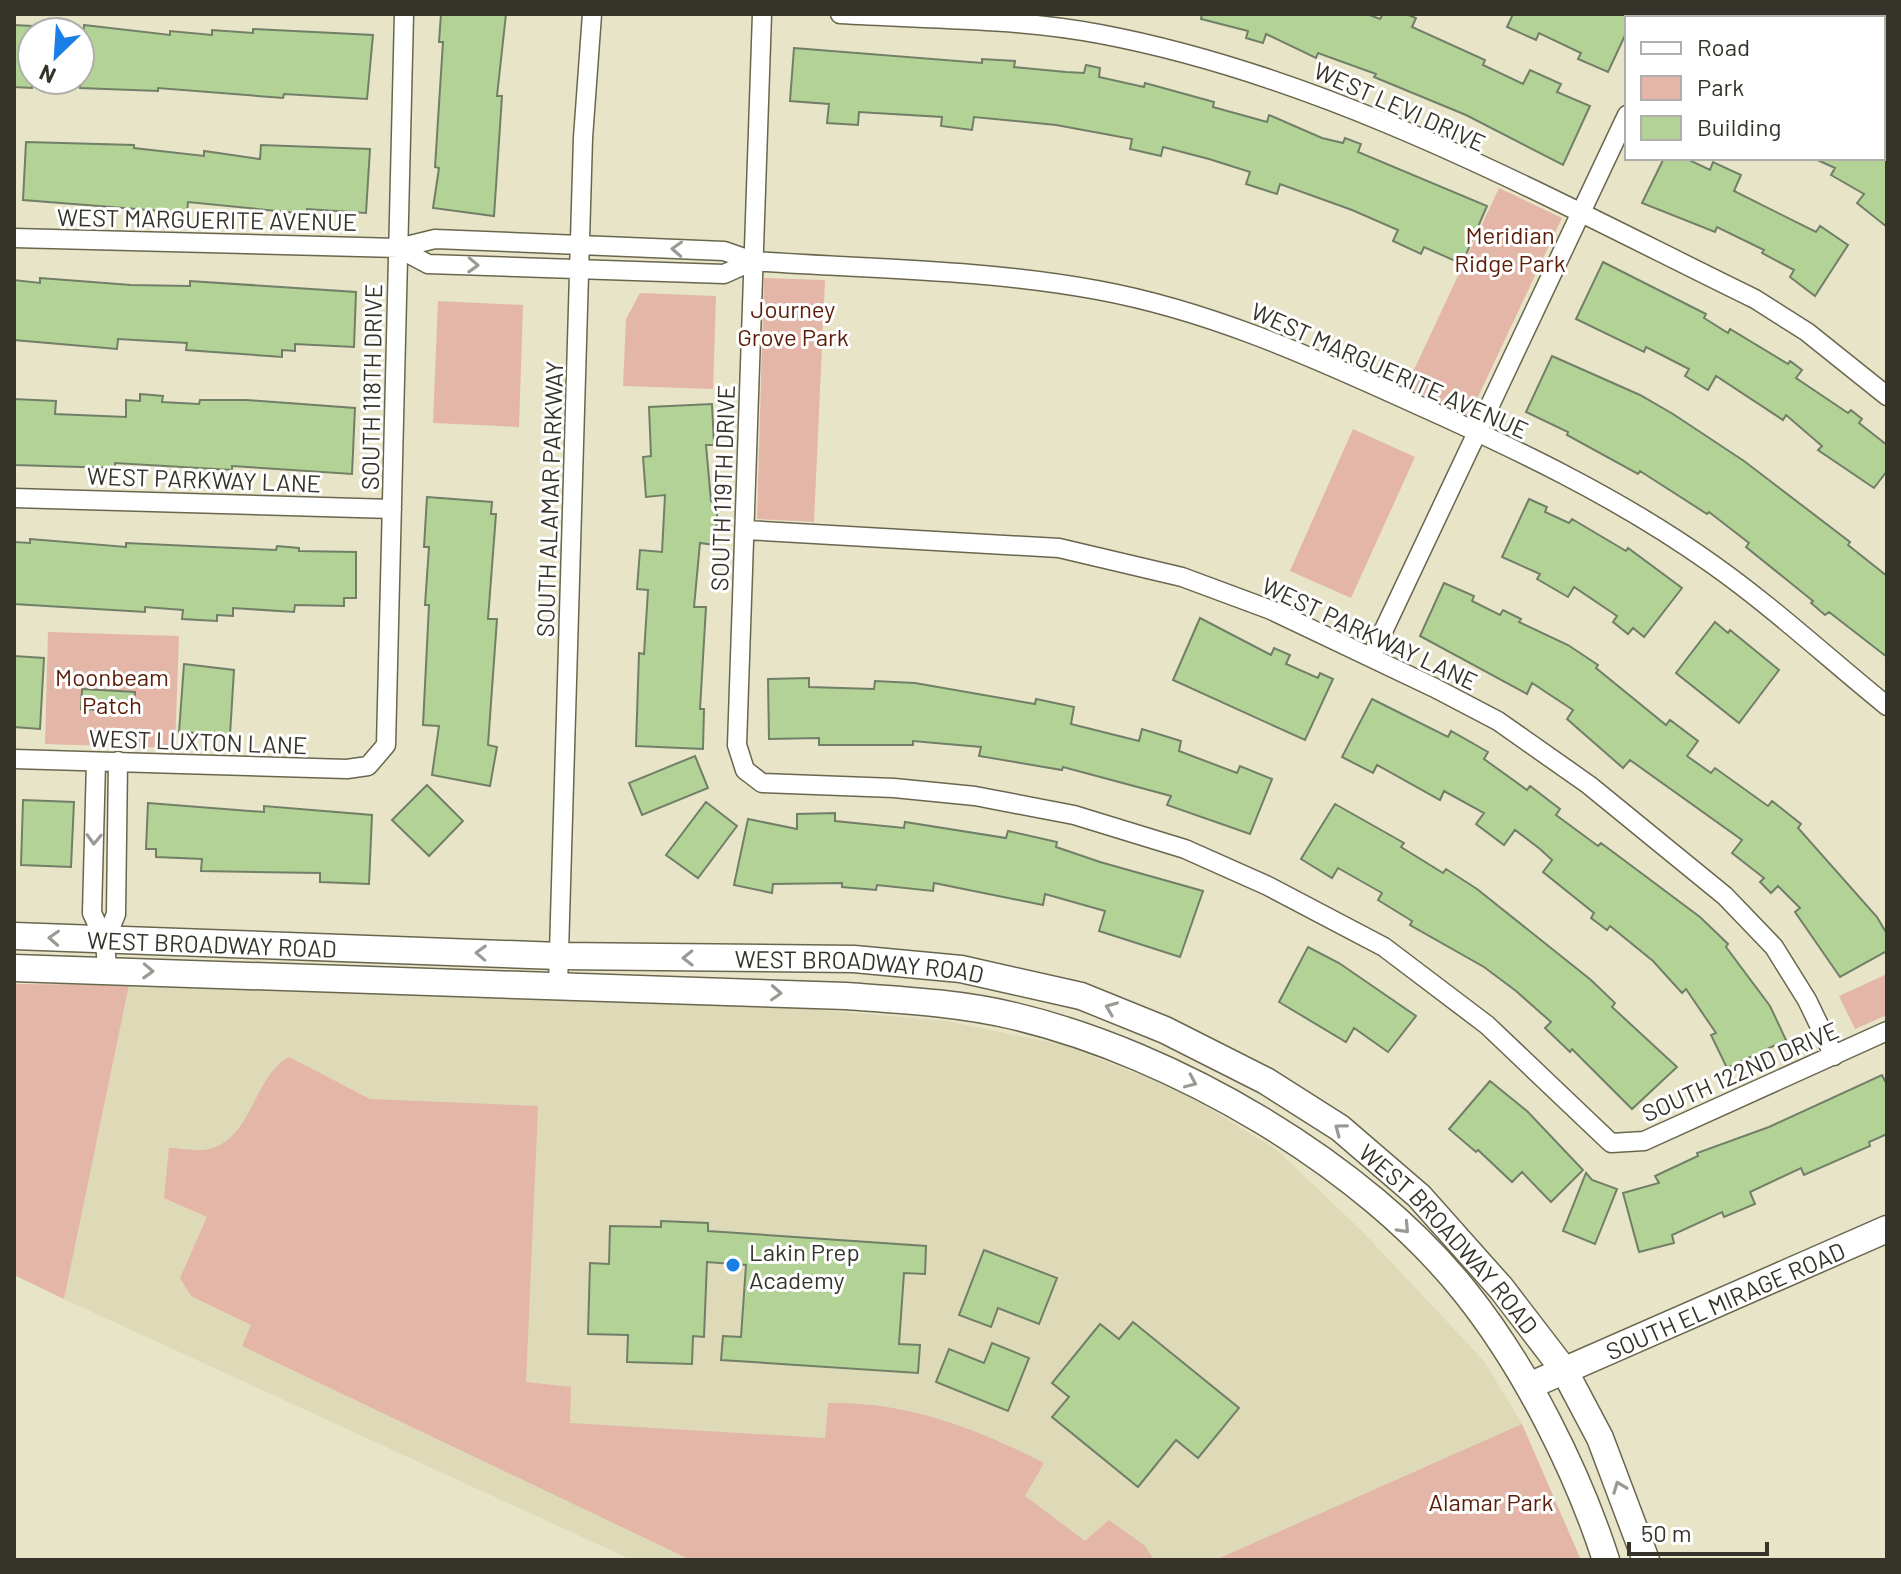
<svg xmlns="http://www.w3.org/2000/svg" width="1901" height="1574" font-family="Barlow,sans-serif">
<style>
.built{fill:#ded9b6}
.green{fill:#e3b6a7}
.building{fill:#b2d395;stroke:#727f68;stroke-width:2}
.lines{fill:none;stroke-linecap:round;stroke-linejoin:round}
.minor-casing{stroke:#6a664e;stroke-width:21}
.secondary-casing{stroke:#6a664e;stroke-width:29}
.minor{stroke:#fff;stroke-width:18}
.secondary{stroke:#fff;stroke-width:26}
.oneway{stroke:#9a9a94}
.poi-dot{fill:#197fe7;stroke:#fff;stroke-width:3}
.labels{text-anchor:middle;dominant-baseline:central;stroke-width:6;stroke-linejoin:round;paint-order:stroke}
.street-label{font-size:24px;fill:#36342a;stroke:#fff}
.park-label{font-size:24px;fill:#5b1d07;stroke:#fff}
.poi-label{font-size:24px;fill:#36342a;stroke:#fff;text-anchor:start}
</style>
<rect width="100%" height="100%" fill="#e8e4c8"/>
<!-- built -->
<path class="built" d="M129,985l647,21 171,15 116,24 118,46 96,59 85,81 122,130 38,63 -307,136h-583l-568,-261z"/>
<!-- green -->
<path class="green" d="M1499,188l63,30 -93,198 -63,-29z
M764,278l61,2 -11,242 -57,-3z
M640,293l76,3 -3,93 -90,-3 3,-67z
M438,301l85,4 -4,122 -86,-4z
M1353,429l62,28 -64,141 -61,-27z
M48,632l131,4 -4,112 -130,-4z
M1887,974v41l-32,14 -16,-33z
M14,984l115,1 -65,314 -50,-24z
M289,1057l81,42 168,7 -12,276 45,5 -1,36 255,15 3,-35c77,-2 148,25 216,60l-19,33 60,45 24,-21 36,26 9,14h-463l-449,-214 9,-21 -60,-29 -11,-18 27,-61 -43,-19 5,-50c10,0 22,3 32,2 51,-3 51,-74 88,-93z
M1522,1424l59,136h-366z"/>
<!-- building -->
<path class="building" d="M441,14h65l-9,82h5l-8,120 -61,-8 6,-40 -4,-1 8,-125h-4z
M1202,14h165l13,5 3,-5h23l10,4 -4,9 73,33 -2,5 40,19 7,-14 31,14 -4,8 33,14 -27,59 -97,-50 -92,-38 2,-3 -58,-21 -2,5 -50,-24 -3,9 -17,-5 2,-7 -47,-12z
M1513,14h114v17l-19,41 -30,-13 3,-6 -42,-20 -3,7 -29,-13z
M14,25l18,1v62l-18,-1z
M84,25l86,10v-4l42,4v-5l41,3v-4l120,6 -6,64 -83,-5 -1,4 -125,-10v3l-78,-3z
M794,48l188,15v-4l33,2 -1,6 52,5 18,1 2,-8 14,3 -1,9 45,10 1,-4 69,19 -1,5 54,15 2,-7 53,23 21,5 2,-5 16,6 -3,8 129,54 -25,58 -38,-17 -3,7 -28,-13 5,-11 -46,-20 -72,-26 -3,10 -31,-10 4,-12 -41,-13 -46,-12 -2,9 -31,-7 2,-10 -76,-14 -82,-8 -2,13 -31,-4 1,-9 -83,-5 -1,13 -31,-2 2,-19 -39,-3z
M26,142l108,3v3l70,8v-5l56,8 1,-14 109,4 -4,64 -59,-4v5l-119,-12 -1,11 -164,-13z
M1664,158h21l25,12 3,-8 28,13 -7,16 82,41 4,-6 28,19 -33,51 -25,-19 4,-7 -32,-17 2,-3 -47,-23 -2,5 -73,-29z
M1813,158h74v69l-30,-24 7,-9 -33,-19 4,-7z
M1603,262l103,52 -2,4 24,15 2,-4 58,35 2,-3 12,9 -6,8 52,35 3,-3 11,9 -3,4 28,22v26l-13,17 -56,-38 4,-4 -36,-31 -3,5 -67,-44 -8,14 -23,-14 4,-7 -43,-22 -2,5 -68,-33z
M40,278l91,7 59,1v-5l166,11 -2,55 -59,-3v7l-13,-1v7l-96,-7 1,-7 -69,-4 -1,10 -103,-9v-60l26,3z
M1552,356l88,39 33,19 71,47 106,81 -2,3 39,31v81l-58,-45 -4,3 -14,-12 2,-2 -67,-54 3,-4 -40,-31 -2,2 -67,-43 -2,3 -71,-39 1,-3 -42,-20z
M140,394l23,2 -1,6 37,2 1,-4h46l109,8 -3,66 -120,-8v4l-117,-7v5l-101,-3v-66l42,2 -1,13 71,3v-17l14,1z
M712,404l2,41h-8l5,56 7,1 -3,43 -15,-2 -6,64h12l-6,102h4l-1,40 -67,-3 3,-93 5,1 4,-64 -11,-1 3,-39 22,2 3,-57 -19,2 -3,-40 8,-1 -2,-49z
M427,497l65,5 -1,12h5l-8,105h9l-9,126 9,2 -7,39 -58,-11 7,-49 -16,-1 6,-120h-4l4,-58h-5z
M1529,499l18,8 -2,5 24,11 3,-4 54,32 2,-3 54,40 -38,49 -11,-9 -5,6 -15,-12 4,-6 -43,-29 -6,10 -31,-18 3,-5 -38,-17z
M30,539l96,8v-4l150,7 1,-4 22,2v3l57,1v46h-12v8l-49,-1 -1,7 -61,-4v8l-16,-1v6l-35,-2 1,-9 -38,-3v5l-131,-8v-62l16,1z
M1444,583l30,13 -2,5 28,14 3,-5 18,9 -2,3 49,23 30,20 -2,3 70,57 4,-5 28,21 -11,15 24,17 4,-5 53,38 4,-5 29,23 -3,4 79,89 10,17v17l-47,26 -45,-65 5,-4 -22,-22 -7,7 -11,-11 4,-4 -32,-25 10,-13 -112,-80 -7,8 -56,-49 6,-9 -41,-27 -5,11 -107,-58z
M1200,618l71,37 3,-7 16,7 -4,9 32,14 2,-5 13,6 -28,61 -132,-60z
M1715,622l13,11 2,-3 49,40 -40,53 -63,-50z
M14,656l30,2 -4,71 -26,-2z
M184,664l50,6 -4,65 -51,-3z
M809,678v9l65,2 1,-8 40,2 120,21 1,-5 38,8 -3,17 68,17 3,-12 39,12 -2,10 58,22 3,-7 32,13 -22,55 -83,-29 4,-9 -108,-29 -1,3 -83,-14 2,-9 -68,-6v4h-94v-7l-50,1 -1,-60z
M82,689l53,3 -1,20 -53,-3z
M1372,699l76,38 3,-6 37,21 -4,7 43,31 3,-4 30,23 -4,6 42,31 3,-3 99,74 28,27 -2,3 44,59 16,34 -59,28 -16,-33 5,-2 -30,-44 -4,4 -29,-32 -43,-35 -3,4 -16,-12 3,-5 -51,-41 9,-12 -12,-11 -25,-19 -11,15 -28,-21 8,-11 -40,-22 -4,9 -63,-35 -4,8 -31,-16z
M695,756l13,32 -66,27 -13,-32z
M427,785l36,36 -34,35 -37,-36z
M23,800l51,2 -3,65 -50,-2z
M706,802l31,24 -39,52 -32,-23z
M148,803l116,9v-6l108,9 -3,69 -49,-2v-9l-119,-2 1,-12 -46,-2v-8h-10z
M1335,804l69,39 -3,4 42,26 3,-4 31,20 114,91 24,23 -3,4 65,60 -45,42 -60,-60 -2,3 -25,-24 6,-6 -35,-31 -32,-24 -74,-42 2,-4 -34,-21 4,-7 -44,-25 -6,10 -31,-19z
M835,813v8l69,7 1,-6 101,16 2,-7 49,11 -1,5 44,15 103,29 -23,66 -81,-26 6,-20 -60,-17 -2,11 -109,-22 -1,8 -56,-6 -1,5 -34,-3v-4l-69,1 -1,9 -38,-8 14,-66 49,10v-15z
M1308,947l31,16 77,53 -28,36 -34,-24 -8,14 -67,-40z
M1882,1075l5,10v49l-18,8 1,4 -66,29 -3,-7 -51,24 5,12 -31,13 -2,-5 -50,23 2,8 -35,9 -16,-59 36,-10 -4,-7 43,-20 -1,-3 72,-26z
M1490,1081l37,30 56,59 -32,32 -29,-30 -10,10 -34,-32 -2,2 -27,-23z
M1586,1173l6,7 25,9 -22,55 -32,-13z
M661,1221l47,2v8l218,15 -1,28 -21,-1 -5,71 21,1 -2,28 -197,-13 2,-24 18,1 5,-72 -39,-3 -3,75 -11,-1 -1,28 -65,-2 1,-27 -40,-1 2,-71 19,1 1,-38 51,1z
M984,1250l73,28 -18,46 -41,-16 -7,19 -32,-12z
M1133,1322l106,86 -41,50 -22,-18 -38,47 -86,-70 17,-20 -17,-14 48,-59 19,15z
M992,1343l37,15 -21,53 -72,-29 13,-33 35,14z"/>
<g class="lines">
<!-- minor casing -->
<g class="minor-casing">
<path id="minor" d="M762,14l-25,731 8,25 17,13 132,5 81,8 99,19 111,34 83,37 116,61 103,78 124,118 33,-2 243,-110
M840,14c85,5 175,4 260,20 233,44 444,162 655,265l52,33 80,64
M1711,14l8,4
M1673,18l2,-4
M1883,96l4,2
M14,238l384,10 37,-9 289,12 29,10c114,8 231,8 344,29 110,20 211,65 312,111 105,47 209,96 303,163 61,43 117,95 175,142
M398,248l30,16 296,10 29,-13
M14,498l378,11
M745,530l314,18 123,29 89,33 164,78 63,33 91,64 136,111 49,51 33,53 27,56
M1371,657l256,-542
M14,759l333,10 21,-3 18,-21 18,-731
M96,762l-4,151 13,28 2,28
M105,941l11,-27 2,-153
M558,986l25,-848 9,-124"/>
</g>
<!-- secondary casing -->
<g class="secondary-casing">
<g id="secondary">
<path id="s1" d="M14,936l545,20 295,3 107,10 120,27 84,34 101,51 74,47 79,68 82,92 63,82 36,68 46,122"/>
<path d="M14,968l832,28c56,4 114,7 168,20 160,38 350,148 452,277 59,74 111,177 140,267"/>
<path id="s2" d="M1529,1386l358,-157"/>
</g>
</g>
<!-- minor -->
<use href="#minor" class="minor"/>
<!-- secondary -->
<use href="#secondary" class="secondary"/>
</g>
<!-- one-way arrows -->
<defs><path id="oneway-chevron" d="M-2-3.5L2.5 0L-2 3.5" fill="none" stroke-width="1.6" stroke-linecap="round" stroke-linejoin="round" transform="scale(2)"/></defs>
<g class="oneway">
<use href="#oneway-chevron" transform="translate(677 249) rotate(-177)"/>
<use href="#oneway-chevron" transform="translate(473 265) rotate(2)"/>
<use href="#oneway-chevron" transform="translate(94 839) rotate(92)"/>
<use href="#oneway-chevron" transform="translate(54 938) rotate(-177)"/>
<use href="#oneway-chevron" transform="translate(481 953) rotate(-178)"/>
<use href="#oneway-chevron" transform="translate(688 958) rotate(179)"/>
<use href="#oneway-chevron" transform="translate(148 971) rotate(2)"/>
<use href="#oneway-chevron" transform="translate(776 993) rotate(3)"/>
<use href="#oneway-chevron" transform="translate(1111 1008) rotate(-158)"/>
<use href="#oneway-chevron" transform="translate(1191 1082) rotate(24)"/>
<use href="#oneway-chevron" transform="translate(1340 1129) rotate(-143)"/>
<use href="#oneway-chevron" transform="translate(1404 1228) rotate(47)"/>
<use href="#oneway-chevron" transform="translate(1619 1487) rotate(-111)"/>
</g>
<!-- markers -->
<circle class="poi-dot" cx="733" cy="1265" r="8"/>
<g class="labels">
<!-- street labels -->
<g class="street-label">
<text transform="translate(1400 106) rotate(24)">WEST LEVI DRIVE</text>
<text transform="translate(207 219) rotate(1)">WEST MARGUERITE AVENUE</text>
<text transform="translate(1390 370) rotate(24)">WEST MARGUERITE AVENUE</text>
<text transform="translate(371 387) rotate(-89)">SOUTH 118TH DRIVE</text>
<text transform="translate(204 479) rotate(2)">WEST PARKWAY LANE</text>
<text transform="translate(722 488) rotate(-88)">SOUTH 119TH DRIVE</text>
<text transform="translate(549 499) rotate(-88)">SOUTH ALAMAR PARKWAY</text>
<text transform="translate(1370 633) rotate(25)">WEST PARKWAY LANE</text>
<text transform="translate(198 741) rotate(2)">WEST LUXTON LANE</text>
<text stroke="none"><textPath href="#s1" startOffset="198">WEST BROADWAY ROAD</textPath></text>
<text stroke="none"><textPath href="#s1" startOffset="846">WEST BROADWAY ROAD</textPath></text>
<text transform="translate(1740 1071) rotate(-24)">SOUTH 122ND DRIVE</text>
<text stroke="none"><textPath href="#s1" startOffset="1518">WEST BROADWAY ROAD</textPath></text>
<text stroke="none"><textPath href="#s2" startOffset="214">SOUTH EL MIRAGE ROAD</textPath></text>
</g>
<!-- park labels -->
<g class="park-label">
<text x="1510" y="234">Meridian<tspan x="1510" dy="28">Ridge Park</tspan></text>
<text x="793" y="308">Journey<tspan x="793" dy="28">Grove Park</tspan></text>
<text x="112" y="676">Moonbeam<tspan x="112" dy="28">Patch</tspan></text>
<text x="1491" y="1501">Alamar Park</text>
</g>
<!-- poi labels -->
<g class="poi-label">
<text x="749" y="1251">Lakin Prep<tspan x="749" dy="28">Academy</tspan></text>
</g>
</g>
<!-- border -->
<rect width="1901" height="1574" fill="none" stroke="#36342a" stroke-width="32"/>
<!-- legend -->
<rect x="1625" y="16" width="260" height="144" fill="#ffffff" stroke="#afaeaa" stroke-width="2"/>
<rect x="1641" y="42" width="40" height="12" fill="#ffffff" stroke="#afaeaa" stroke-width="2"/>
<text x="1697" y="56" font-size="24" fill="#36342a">Road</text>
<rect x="1641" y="76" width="40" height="24" fill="#e3b6a7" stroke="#afaeaa" stroke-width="2"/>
<text x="1697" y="96" font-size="24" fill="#36342a">Park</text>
<rect x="1641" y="116" width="40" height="24" fill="#b2d395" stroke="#afaeaa" stroke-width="2"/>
<text x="1697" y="136" font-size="24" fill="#36342a">Building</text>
<!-- north arrow -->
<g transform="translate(56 56) rotate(205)"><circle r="38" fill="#ffffff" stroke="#afaeaa" stroke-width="2"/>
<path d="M0-6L14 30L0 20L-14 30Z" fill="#197fe7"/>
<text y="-12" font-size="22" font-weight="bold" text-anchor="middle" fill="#36342a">N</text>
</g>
<!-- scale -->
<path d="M1629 1542v12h138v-12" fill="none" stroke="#36342a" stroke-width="4"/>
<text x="1641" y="1542" font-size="24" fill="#36342a" stroke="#ffffff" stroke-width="6" paint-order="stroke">50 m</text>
</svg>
